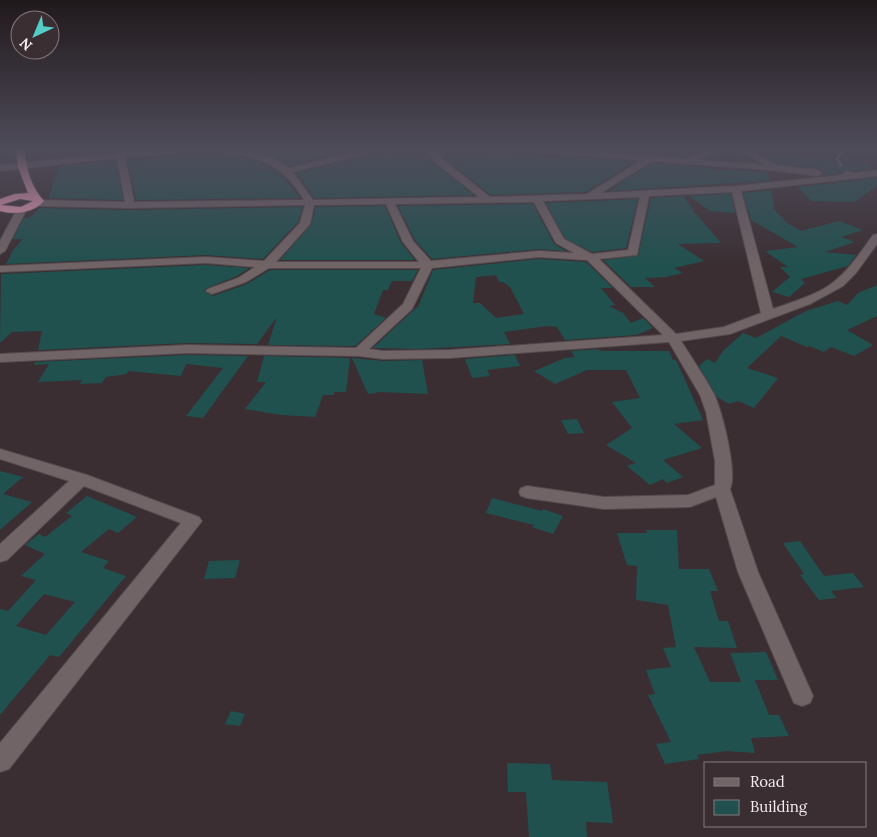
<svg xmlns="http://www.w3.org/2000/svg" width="877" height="837" font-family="Lora,serif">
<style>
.building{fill:#20514f;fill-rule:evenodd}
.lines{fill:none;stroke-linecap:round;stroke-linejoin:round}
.minor-casing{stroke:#544a4d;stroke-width:2}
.highway-casing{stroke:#544a4d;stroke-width:2}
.path{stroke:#9f9599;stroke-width:2;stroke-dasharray:2.5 1;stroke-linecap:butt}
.minor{fill:#716467;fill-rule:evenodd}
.highway{fill:#f19fba;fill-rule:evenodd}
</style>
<rect width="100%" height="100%" fill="#3a2e32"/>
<!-- building -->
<path class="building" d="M249,150h86l-7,6 -39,10 -13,-8z
M389,150l37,11 -4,-6h5l7,8 40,32 -160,3 -18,-25z
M484,150l44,3 -1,3 33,2v-2l76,5 -50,31 -95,3 -50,-40 39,1z
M192,154l34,1 30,6 25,13 19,24 -164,2 -9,-41h5l1,2z
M764,155l104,7 5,7 -19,2 -8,-2 -5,4 -19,2 1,-3 -5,-4 -40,-5z
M116,160l7,40 -74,-2 9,-31z
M652,163l59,5 1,3 13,-2 43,3 2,9 -162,10z
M877,178v8l-22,16 -44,-1 -13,-14z
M771,190l3,19 13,14 14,8 38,-10 24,9 -22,7 14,5 -30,10 31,3 -8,11 -47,13 4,4 -16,14 -17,-5 18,-15 -10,-10h8l-23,-16 33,-4 -47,-27 -8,-27z
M731,194l4,19 -25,-2 -21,-15z
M683,196l11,14 -3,-1 7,7 23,27 -43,1 26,17 -30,7 9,5 -17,4 -21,1 10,9h-24l-28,-27 35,-4 13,-58z
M638,199l-12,49 -34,4 -27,-14 -19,-35z
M533,204l21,40 12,7 -27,-2 -107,10 -17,-19 -17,-34z
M385,206l16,37 14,17h-135l31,-35 5,-18z
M303,207l-5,15 -35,37 -57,-4 -200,9 7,-14 10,-11h-10l11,-21h5l11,-10 90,2z
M539,259l47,3 27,26h-12l14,17 -6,1 14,7 8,10 12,-5 10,10 -17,7 -71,5 -8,-13 -10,-1 -43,6 6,12 -91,5 -46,-1 46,-43 14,-35zM496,275l3,7h4l7,5 14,27 -28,4 -16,-15h-7l3,-26z
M206,265l43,3 -12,8 -30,12 -3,3 9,5 34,-12 23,-14h148l-6,11h-20l-4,9h-5l-9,24 12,4 -31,28 -87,-1 9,-28 -20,27 -70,-1 -149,7 4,-19 -30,1 -12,11 1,-69z
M877,285v31l-30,14 26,15 -19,11 -23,-9 -7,5 -15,-6 -2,1 -26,-11 -34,32 31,10 -24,30 -16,-7 -9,3 -12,-7 -18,-31 8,-7 8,4 8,-12 20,-18 13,5 50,-27 32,-10 9,4 11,-12z
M602,349l-4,2h71l4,9h3l27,60 -29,4 28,24 -39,12 20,17 -16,6 -4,-4 -13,6 -23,-19 9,-3 -30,-18 26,-17 -20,-26 28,-4 -14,-28h-39l-32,14 -21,-13 31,-13 10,-1 -4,-6z
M187,355l61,1 -45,62 -17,-2 37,-48 -37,-4 -5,12 -53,-5 -1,3 -21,3 -4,6 -22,1 2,-4 -44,2 11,-18 -15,1 1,-3z
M515,355l5,11 -33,4 3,6 -18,2 -7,-19z
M264,356l86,2 -4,34h-12v3h-11l-8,22 -34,-2 -36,-6 21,-27h-9z
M352,358l31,3 39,-1 6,34 -48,-2 -12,2z
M577,419l7,14 -16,1 -7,-14z
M0,471l23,6 -20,17 29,8 -32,28z
M87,496l50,21 -19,16 -9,-4 -28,23 28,9 -6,7 23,8 -67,81 -9,-2 -50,60v-106l8,2 28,-31 -15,-4 24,-22 -20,-9 14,-11 6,3 27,-21 -6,-3zM44,594l31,8 -29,33 -30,-9z
M492,498l50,13 1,-2 20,7 -10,18 -21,-7 2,-2 -48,-12z
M646,530h31l2,39h30l9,22h-8l9,30h9l9,27 -43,-1 16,35h31l-11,-29 36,-1 12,28h-23l14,35h10l10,21 -38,2 4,15 -28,-2 -30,4 2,4 -34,5 -9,-20 15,-2 -23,-47 7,-1 -9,-24 25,-3 -8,-19 13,-1 -8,-42 -32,-5 1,-34 -10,-1 -10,-32h30z
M800,541l24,35 29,-3 11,14 -33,4 6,7 -18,2 -19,-25 4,-1 -21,-31z
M240,560l-5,18 -31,1 5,-18z
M231,711l14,3 -5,12 -15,-2z
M507,763l43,1 2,16 55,2 6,41 -27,-1 1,15h-58l-3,-45h-18z"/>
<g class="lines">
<!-- minor casing -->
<g class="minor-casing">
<path id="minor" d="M153,150c41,0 102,-9 136,18l72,-18h13l-1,2 -80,20 20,28 166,-3 -44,-35 -9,-12h8l7,8 49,39 97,-3 55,-34 -109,-8 -4,-2h34l123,9 23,-9h11l-22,10 68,5 -26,-15h10l27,15 41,5 4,3 -4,3 -39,-5 -127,-10 -51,32 135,-7 106,-11 4,-4 8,2 23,-3v6l-136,15 32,118c19,-7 48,-15 63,-29 15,-12 26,-30 37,-45l4,-1v10l-21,29 -13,13 -33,18 -80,30 -49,7c11,17 23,35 33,53 8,17 24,79 16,95l28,83 55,124 -3,7 -8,3 -8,-3 -3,-7 -53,-124 -22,-75 -26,10 -86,2 -77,-11 -6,-2 -2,-4 2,-4 6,-2 77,11 84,-2 27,-10v-24l-9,-49 -6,-17 -31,-53 -219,16 -67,1 -24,-3 -172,-3 -187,9v-8l187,-9 169,3 47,-44 18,-36h-152l-23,14 -34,12 -6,-3 2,-2 30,-11 17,-11 -49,-4 -206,9v-6l206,-9 58,4 36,-38 5,-18 -175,3 -93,-2 -5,-3 5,-3 88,2 -8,-44 -117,13v-6zM192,152c49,1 85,1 112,48l-170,2 -9,-45zM732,192l29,121 -37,14 -48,7 -77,-75 38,-4 12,-59zM640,197l-12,53 -36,4 -28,-15 -21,-38zM534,202l22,41 18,10 -35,-2 -108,10 -18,-20 -18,-37zM386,204l17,38 16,20h-143l34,-38 4,-19zM539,257l48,3 76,75 -213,15 -67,1 -14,-2 43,-40 20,-41z
M22,206l5,3 -22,42 -5,3v-13l17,-32z
M0,449l87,26 112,42 3,4 -193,248 -9,3v-29l181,-220 -97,-37 -77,74 -7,2v-18l69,-63 -69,-22z"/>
</g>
<!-- highway casing -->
<g class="highway-casing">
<path id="highway" d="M16,150h8c2,18 7,37 20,51 -11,12 -29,14 -44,10v-12l15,-5 13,-1 -10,-26zM20,199l13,2 -12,6 -20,-2z"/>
</g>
<!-- path -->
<path class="path" d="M841,166l-4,-8 9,-8"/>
<!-- minor -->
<use href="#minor" class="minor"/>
<!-- highway -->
<use href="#highway" class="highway"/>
</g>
<!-- sky -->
<linearGradient id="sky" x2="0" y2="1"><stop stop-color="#20191c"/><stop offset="0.56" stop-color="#4f4c5a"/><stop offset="1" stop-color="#4f4c5a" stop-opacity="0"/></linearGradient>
<rect width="877" height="267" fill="url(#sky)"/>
<!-- legend -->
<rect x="704" y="762" width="162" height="65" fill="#3a2e32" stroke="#847a7e"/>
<rect x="714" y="778" width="25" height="8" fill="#716467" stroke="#847a7e"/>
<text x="750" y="787" font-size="15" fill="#f4ecef">Road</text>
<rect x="714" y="800" width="25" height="15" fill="#20514f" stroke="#847a7e"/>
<text x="750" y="812" font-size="15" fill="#f4ecef">Building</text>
<!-- north arrow -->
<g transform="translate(35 35) rotate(224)"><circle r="24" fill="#3a2e32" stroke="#847a7e"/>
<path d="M0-4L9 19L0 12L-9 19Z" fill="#54cdc8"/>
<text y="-8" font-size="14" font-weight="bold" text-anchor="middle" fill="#f4ecef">N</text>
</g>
</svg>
